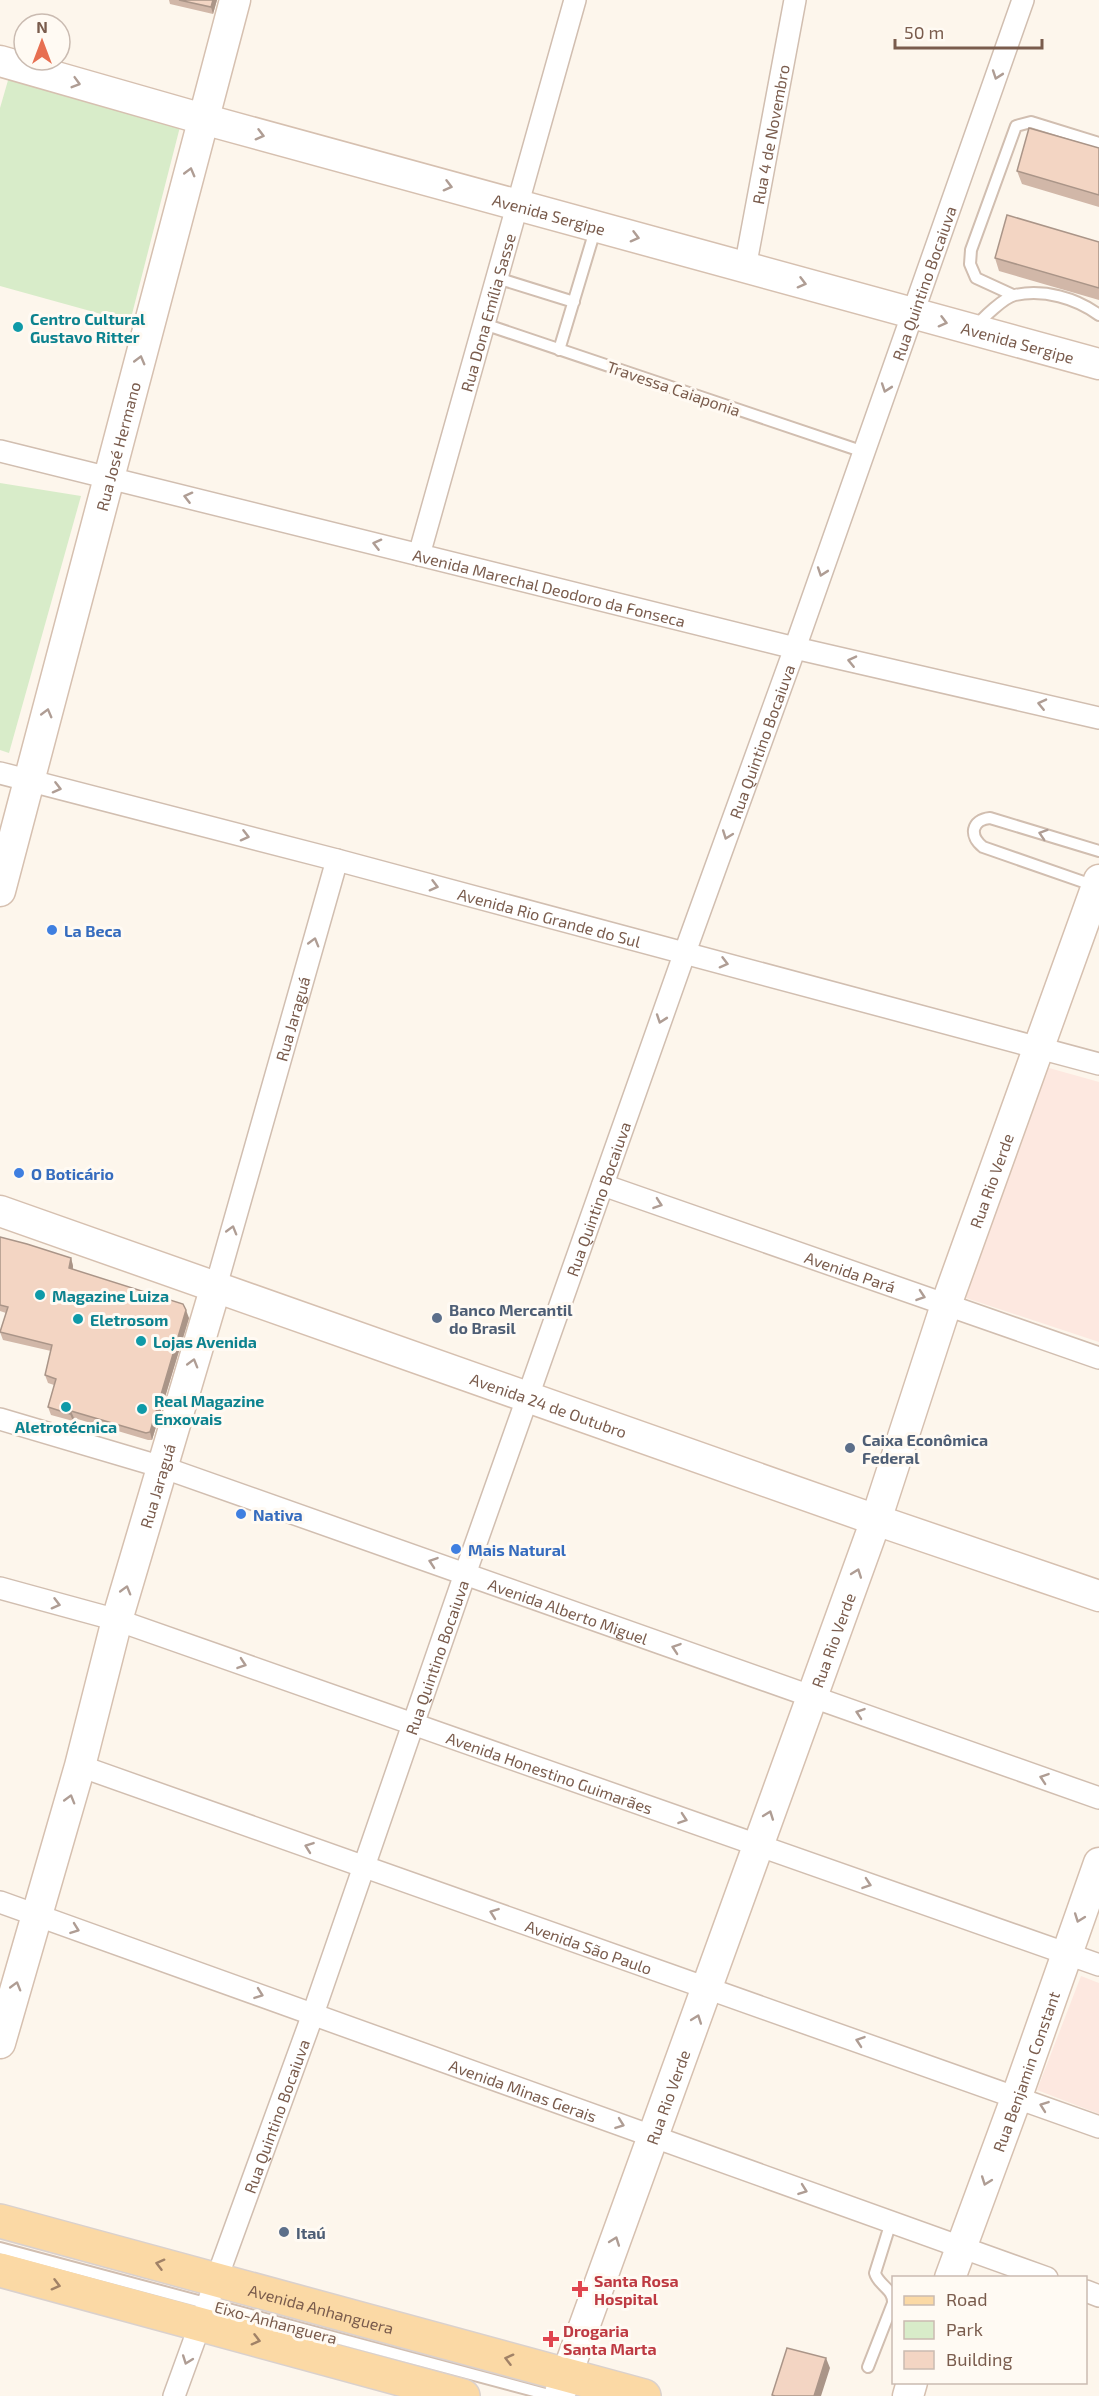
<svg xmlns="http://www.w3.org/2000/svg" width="1099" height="2396" font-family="'Exo 2',sans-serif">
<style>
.commercial{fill:#fde8e0}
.park{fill:#d8ecc9}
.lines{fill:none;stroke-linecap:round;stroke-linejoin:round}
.lane-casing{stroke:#d1beb0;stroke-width:14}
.street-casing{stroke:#d1beb0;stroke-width:24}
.secondary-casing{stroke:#d6c0b0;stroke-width:33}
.primary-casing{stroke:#dad1cd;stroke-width:36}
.lane{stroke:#fff;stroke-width:10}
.street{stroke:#fff;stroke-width:21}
.secondary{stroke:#fff;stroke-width:30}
.primary{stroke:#fbd9a5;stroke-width:33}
.wall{fill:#d1b7a8}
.shaded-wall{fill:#aa9588}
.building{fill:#f3d5c3;stroke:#aa9588;stroke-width:1.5}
.oneway{stroke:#af9d94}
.oneway2{stroke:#a18267}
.culture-dot{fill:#0f9aa8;stroke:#fffaf3;stroke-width:2}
.shop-dot{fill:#3f7fe0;stroke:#fffaf3;stroke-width:2}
.service-dot{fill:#5c6f8a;stroke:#fffaf3;stroke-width:2}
.health-dot{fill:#e0444e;stroke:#fffaf3;stroke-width:2}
.labels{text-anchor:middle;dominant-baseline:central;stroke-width:6;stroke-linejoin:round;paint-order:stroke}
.street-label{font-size:16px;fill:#7a5c4d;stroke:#fffaf3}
.culture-label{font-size:16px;font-weight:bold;fill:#0d838f;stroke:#fffaf3;text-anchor:start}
.shop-label{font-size:16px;font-weight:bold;fill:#366cbe;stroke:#fffaf3;text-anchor:start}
.service-label{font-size:16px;font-weight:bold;fill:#4e5e75;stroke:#fffaf3;text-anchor:start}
.health-label{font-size:16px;font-weight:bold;fill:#be3a42;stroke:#fffaf3;text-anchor:start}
</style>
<rect width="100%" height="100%" fill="#fdf6ec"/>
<!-- commercial -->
<path class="commercial" d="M1042,1066l57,16v260l-133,-44z
M1081,1976l18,7v131l-62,-24z"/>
<!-- park -->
<path class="park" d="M11,70l171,49 -52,203 -130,-36v-178z
M0,483l81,13 -72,257 -9,-3z"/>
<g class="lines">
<!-- lane casing -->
<g class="lane-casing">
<path id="lane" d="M497,278l77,24
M1013,295l-37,-17 -6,-14 1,-14 45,-124 15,-4 68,21
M484,324l380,128
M976,327c6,-9 29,-30 39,-32 29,-6 61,3 84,20
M559,350l37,-123
M1095,886l-112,-39c-14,-11 -12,-27 7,-29l109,33
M0,2248l553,148
M868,2367l25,-64c1,-14 -15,-18 -18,-30l16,-51"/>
</g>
<!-- street casing -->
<g class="street-casing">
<g id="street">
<path id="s1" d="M745,268l50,-268"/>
<path id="s2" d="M0,451l795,197 304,70"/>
<path id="s3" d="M419,555l156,-555"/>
<path id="s4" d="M0,773l337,87 762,204"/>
<path id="s5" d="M603,1185l496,173"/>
<path id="s6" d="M216,1286l121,-426"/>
<path id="s7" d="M0,1419l162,48 937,331"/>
<path id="s8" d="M0,1588l117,32 982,345"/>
<path id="s9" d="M80,1766l1019,361"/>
<path id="s10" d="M0,1902l1047,376"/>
<path d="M1086,2291l13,5"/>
<path id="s11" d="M174,2396l139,-382 152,-440 220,-622 110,-304 228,-648"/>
</g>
</g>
<!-- secondary casing -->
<g class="secondary-casing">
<g id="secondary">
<path id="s12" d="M0,61l203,58 896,245"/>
<path id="s13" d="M0,891l235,-891"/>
<path id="s14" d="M0,1211l876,309 223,76"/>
<path id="s15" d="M0,2043l80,-277 37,-146 99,-334"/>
<path id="s16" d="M950,2278l67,-182 82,-233"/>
<path id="s17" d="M559,2396l317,-876 70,-215 153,-425"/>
<path d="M908,2396l4,-14"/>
</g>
</g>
<!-- primary casing -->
<g class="primary-casing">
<g id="primary">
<path id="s18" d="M0,2221l644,175"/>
<path d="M0,2270l463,126"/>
</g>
</g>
<!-- lane -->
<use href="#lane" class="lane"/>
<!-- street -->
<use href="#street" class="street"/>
<!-- secondary -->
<use href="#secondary" class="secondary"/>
<!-- primary -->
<use href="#primary" class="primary"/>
</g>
<!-- wall -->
<path class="wall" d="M169,0h48l-4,14 -43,-10z
M1099,148v59l-77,-23 -5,-13z
M1099,242v58l-100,-29 -4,-13z
M0,1237l71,21 2,8v3l116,49 -37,122h-4l-74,-22 -1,3 -22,-6 -3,-8 6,-22 -6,-2 -3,-8 6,-24 -48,-11 -3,-8 6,-19 -6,-2z"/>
<!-- shaded-wall -->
<path class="shaded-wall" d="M213,0h4l-4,14 -2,-7z
M71,1258l2,8 -1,9 -3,-7z
M186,1310l3,8 -37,122 -2,-8z
M71,1411l3,7 -1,3 -3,-7z
M826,2358l4,10 -9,28h-7z"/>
<!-- building -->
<path class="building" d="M179,0h34l-2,7z
M1029,128l70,20v47l-82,-24z
M1007,215l92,27v46l-104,-30z
M0,1237l27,7 44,14 -2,10 114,36 3,6 -36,122 -4,1 -75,-22 -1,3 -22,-7 8,-28 -11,-4 7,-30 -52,-13 8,-25 -8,-2z
M787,2348l39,10 -12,38h-39l-3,-1z"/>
<!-- one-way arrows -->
<defs><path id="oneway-chevron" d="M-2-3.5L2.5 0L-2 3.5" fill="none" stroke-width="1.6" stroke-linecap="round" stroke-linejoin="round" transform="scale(1.5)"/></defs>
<g class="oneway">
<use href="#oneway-chevron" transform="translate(997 75) rotate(109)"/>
<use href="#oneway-chevron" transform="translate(76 83) rotate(16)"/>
<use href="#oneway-chevron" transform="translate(260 135) rotate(15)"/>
<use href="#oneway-chevron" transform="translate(190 172) rotate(-75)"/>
<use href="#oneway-chevron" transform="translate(448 186) rotate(15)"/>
<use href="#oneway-chevron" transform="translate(635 237) rotate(15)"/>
<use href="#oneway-chevron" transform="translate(802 283) rotate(15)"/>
<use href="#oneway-chevron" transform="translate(943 322) rotate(15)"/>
<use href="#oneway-chevron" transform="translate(140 360) rotate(-75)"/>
<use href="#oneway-chevron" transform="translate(886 388) rotate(109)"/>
<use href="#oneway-chevron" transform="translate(188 497) rotate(-166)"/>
<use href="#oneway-chevron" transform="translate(377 544) rotate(-166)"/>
<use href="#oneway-chevron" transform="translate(822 572) rotate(109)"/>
<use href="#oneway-chevron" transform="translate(852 661) rotate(-167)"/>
<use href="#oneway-chevron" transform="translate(1042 704) rotate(-167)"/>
<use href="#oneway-chevron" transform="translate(47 713) rotate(-75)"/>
<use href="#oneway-chevron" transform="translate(57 788) rotate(14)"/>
<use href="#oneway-chevron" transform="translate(1043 834) rotate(-162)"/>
<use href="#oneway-chevron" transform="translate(727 835) rotate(110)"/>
<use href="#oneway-chevron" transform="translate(245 836) rotate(14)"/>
<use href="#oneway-chevron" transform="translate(434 886) rotate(15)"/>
<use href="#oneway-chevron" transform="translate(314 942) rotate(-74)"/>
<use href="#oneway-chevron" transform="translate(724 963) rotate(15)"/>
<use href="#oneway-chevron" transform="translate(661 1019) rotate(109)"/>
<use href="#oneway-chevron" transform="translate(658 1204) rotate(19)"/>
<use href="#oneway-chevron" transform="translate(232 1230) rotate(-74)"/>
<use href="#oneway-chevron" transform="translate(921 1296) rotate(19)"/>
<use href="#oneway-chevron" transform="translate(193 1363) rotate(-74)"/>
<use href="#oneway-chevron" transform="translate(433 1562) rotate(-161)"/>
<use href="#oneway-chevron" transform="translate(857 1573) rotate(-70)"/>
<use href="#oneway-chevron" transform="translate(126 1590) rotate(-74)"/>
<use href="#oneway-chevron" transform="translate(56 1604) rotate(15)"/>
<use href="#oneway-chevron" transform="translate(676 1648) rotate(-161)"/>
<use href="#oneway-chevron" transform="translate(242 1664) rotate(19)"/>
<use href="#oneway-chevron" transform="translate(860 1713) rotate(-161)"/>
<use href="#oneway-chevron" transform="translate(1044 1778) rotate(-161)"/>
<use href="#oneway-chevron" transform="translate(70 1799) rotate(-74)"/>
<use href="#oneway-chevron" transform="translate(769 1815) rotate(-70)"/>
<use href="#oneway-chevron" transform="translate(683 1819) rotate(19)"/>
<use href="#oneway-chevron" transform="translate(309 1847) rotate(-160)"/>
<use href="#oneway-chevron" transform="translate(867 1884) rotate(19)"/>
<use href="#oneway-chevron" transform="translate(494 1913) rotate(-160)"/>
<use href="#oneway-chevron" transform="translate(1079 1918) rotate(110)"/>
<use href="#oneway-chevron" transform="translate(75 1929) rotate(20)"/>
<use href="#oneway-chevron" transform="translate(16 1986) rotate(-74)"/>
<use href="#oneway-chevron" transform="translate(259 1994) rotate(20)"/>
<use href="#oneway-chevron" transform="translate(697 2019) rotate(-70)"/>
<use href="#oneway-chevron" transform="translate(860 2041) rotate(-161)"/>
<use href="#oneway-chevron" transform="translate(1044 2106) rotate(-160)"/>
<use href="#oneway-chevron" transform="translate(620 2124) rotate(20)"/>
<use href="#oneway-chevron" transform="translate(986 2181) rotate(110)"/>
<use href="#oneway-chevron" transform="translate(803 2190) rotate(20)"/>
<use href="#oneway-chevron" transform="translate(615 2241) rotate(-70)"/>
<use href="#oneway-chevron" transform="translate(187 2360) rotate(110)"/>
</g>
<g class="oneway2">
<use href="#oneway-chevron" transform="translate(160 2264) rotate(-165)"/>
<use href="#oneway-chevron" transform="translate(56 2285) rotate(15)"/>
<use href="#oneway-chevron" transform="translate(256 2340) rotate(15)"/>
<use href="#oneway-chevron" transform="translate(509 2359) rotate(-165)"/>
</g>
<!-- markers -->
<g class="culture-dot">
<circle cx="18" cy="327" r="6"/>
<circle cx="40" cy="1295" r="6"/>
<circle cx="78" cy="1319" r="6"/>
<circle cx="141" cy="1341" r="6"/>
<circle cx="66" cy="1407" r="6"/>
<circle cx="142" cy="1409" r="6"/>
</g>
<g class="shop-dot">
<circle cx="52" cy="930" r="6"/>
<circle cx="19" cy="1173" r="6"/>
<circle cx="241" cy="1514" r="6"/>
<circle cx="456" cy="1549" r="6"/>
</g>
<g class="service-dot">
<circle cx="437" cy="1318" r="6"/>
<circle cx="850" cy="1448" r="6"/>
<circle cx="284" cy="2232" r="6"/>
</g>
<g class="health-dot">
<path d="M577 2280h6v6h6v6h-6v6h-6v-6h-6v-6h6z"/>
<path d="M548 2330h6v6h6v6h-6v6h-6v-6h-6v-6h6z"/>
</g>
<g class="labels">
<!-- street labels -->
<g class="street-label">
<text stroke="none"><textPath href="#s1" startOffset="136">Rua 4 de Novembro</textPath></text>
<text stroke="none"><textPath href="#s12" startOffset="570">Avenida Sergipe</textPath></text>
<text stroke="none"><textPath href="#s11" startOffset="2242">Rua Quintino Bocaiuva</textPath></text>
<text stroke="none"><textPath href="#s3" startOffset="252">Rua Dona Emília Sasse</textPath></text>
<text stroke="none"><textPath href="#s12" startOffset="1056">Avenida Sergipe</textPath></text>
<text transform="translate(674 388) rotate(19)">Travessa Caiaponia</text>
<text stroke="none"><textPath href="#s13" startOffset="460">Rua José Hermano</textPath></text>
<text stroke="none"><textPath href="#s2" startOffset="566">Avenida Marechal Deodoro da Fonseca</textPath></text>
<text stroke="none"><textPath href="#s11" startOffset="1756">Rua Quintino Bocaiuva</textPath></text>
<text stroke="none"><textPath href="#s4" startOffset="568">Avenida Rio Grande do Sul</textPath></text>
<text stroke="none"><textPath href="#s6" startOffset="278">Rua Jaraguá</textPath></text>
<text stroke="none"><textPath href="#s17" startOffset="1290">Rua Rio Verde</textPath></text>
<text stroke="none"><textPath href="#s11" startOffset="1270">Rua Quintino Bocaiuva</textPath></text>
<text stroke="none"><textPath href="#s5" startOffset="262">Avenida Pará</textPath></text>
<text stroke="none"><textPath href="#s14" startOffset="582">Avenida 24 de Outubro</textPath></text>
<text stroke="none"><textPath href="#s15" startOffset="579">Rua Jaraguá</textPath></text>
<text stroke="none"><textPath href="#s7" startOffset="600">Avenida Alberto Miguel</textPath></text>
<text stroke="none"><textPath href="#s17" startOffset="804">Rua Rio Verde</textPath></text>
<text stroke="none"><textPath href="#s11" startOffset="784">Rua Quintino Bocaiuva</textPath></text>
<text stroke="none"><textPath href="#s8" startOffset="580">Avenida Honestino Guimarães</textPath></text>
<text stroke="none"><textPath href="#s9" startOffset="540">Avenida São Paulo</textPath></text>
<text stroke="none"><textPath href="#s16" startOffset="220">Rua Benjamin Constant</textPath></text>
<text stroke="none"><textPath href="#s10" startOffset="556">Avenida Minas Gerais</textPath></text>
<text stroke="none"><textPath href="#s17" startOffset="318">Rua Rio Verde</textPath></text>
<text stroke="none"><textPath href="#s11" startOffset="298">Rua Quintino Bocaiuva</textPath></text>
<text stroke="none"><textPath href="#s18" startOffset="333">Avenida Anhanguera</textPath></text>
<text transform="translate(276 2322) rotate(15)">Eixo-Anhanguera</text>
</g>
<!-- culture labels -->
<g class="culture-label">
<text x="30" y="318">Centro Cultural<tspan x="30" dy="18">Gustavo Ritter</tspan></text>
<text x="52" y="1295">Magazine Luiza</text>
<text x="90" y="1319">Eletrosom</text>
<text x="153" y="1341">Lojas Avenida</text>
<text x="154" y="1400">Real Magazine<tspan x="154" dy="18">Enxovais</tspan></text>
<text x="66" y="1426" text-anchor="middle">Aletrotécnica</text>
</g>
<!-- shop labels -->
<g class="shop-label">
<text x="64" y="930">La Beca</text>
<text x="31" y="1173">O Boticário</text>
<text x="253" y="1514">Nativa</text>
<text x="468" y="1549">Mais Natural</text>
</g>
<!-- service labels -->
<g class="service-label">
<text x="449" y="1309">Banco Mercantil<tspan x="449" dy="18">do Brasil</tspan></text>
<text x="862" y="1439">Caixa Econômica<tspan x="862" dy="18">Federal</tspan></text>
<text x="296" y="2232">Itaú</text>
</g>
<!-- health labels -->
<g class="health-label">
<text x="594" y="2280">Santa Rosa<tspan x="594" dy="18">Hospital</tspan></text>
<text x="563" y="2330">Drogaria<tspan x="563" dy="18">Santa Marta</tspan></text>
</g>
</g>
<!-- legend -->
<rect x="892" y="2276" width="195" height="108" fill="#fffaf3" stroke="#cabbb1" stroke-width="1.5"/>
<rect x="904" y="2296" width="30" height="9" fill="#fbd9a5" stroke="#cabbb1" stroke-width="1.5"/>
<text x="946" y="2306" font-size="18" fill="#7a5c4d">Road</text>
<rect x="904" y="2321" width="30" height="18" fill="#d8ecc9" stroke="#cabbb1" stroke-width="1.5"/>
<text x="946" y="2336" font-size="18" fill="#7a5c4d">Park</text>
<rect x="904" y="2351" width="30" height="18" fill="#f3d5c3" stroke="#cabbb1" stroke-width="1.5"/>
<text x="946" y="2366" font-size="18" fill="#7a5c4d">Building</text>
<!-- north arrow -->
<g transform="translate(42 42)"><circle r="28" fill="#fffaf3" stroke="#cabbb1" stroke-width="1.5"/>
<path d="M0-4.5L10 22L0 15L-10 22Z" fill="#e76f51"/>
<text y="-9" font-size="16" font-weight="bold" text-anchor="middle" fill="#7a5c4d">N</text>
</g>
<!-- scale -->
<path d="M895 39v9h147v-9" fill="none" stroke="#7a5c4d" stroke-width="3"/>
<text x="904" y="39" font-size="18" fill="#7a5c4d" stroke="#fffaf3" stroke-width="4.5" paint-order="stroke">50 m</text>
</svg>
